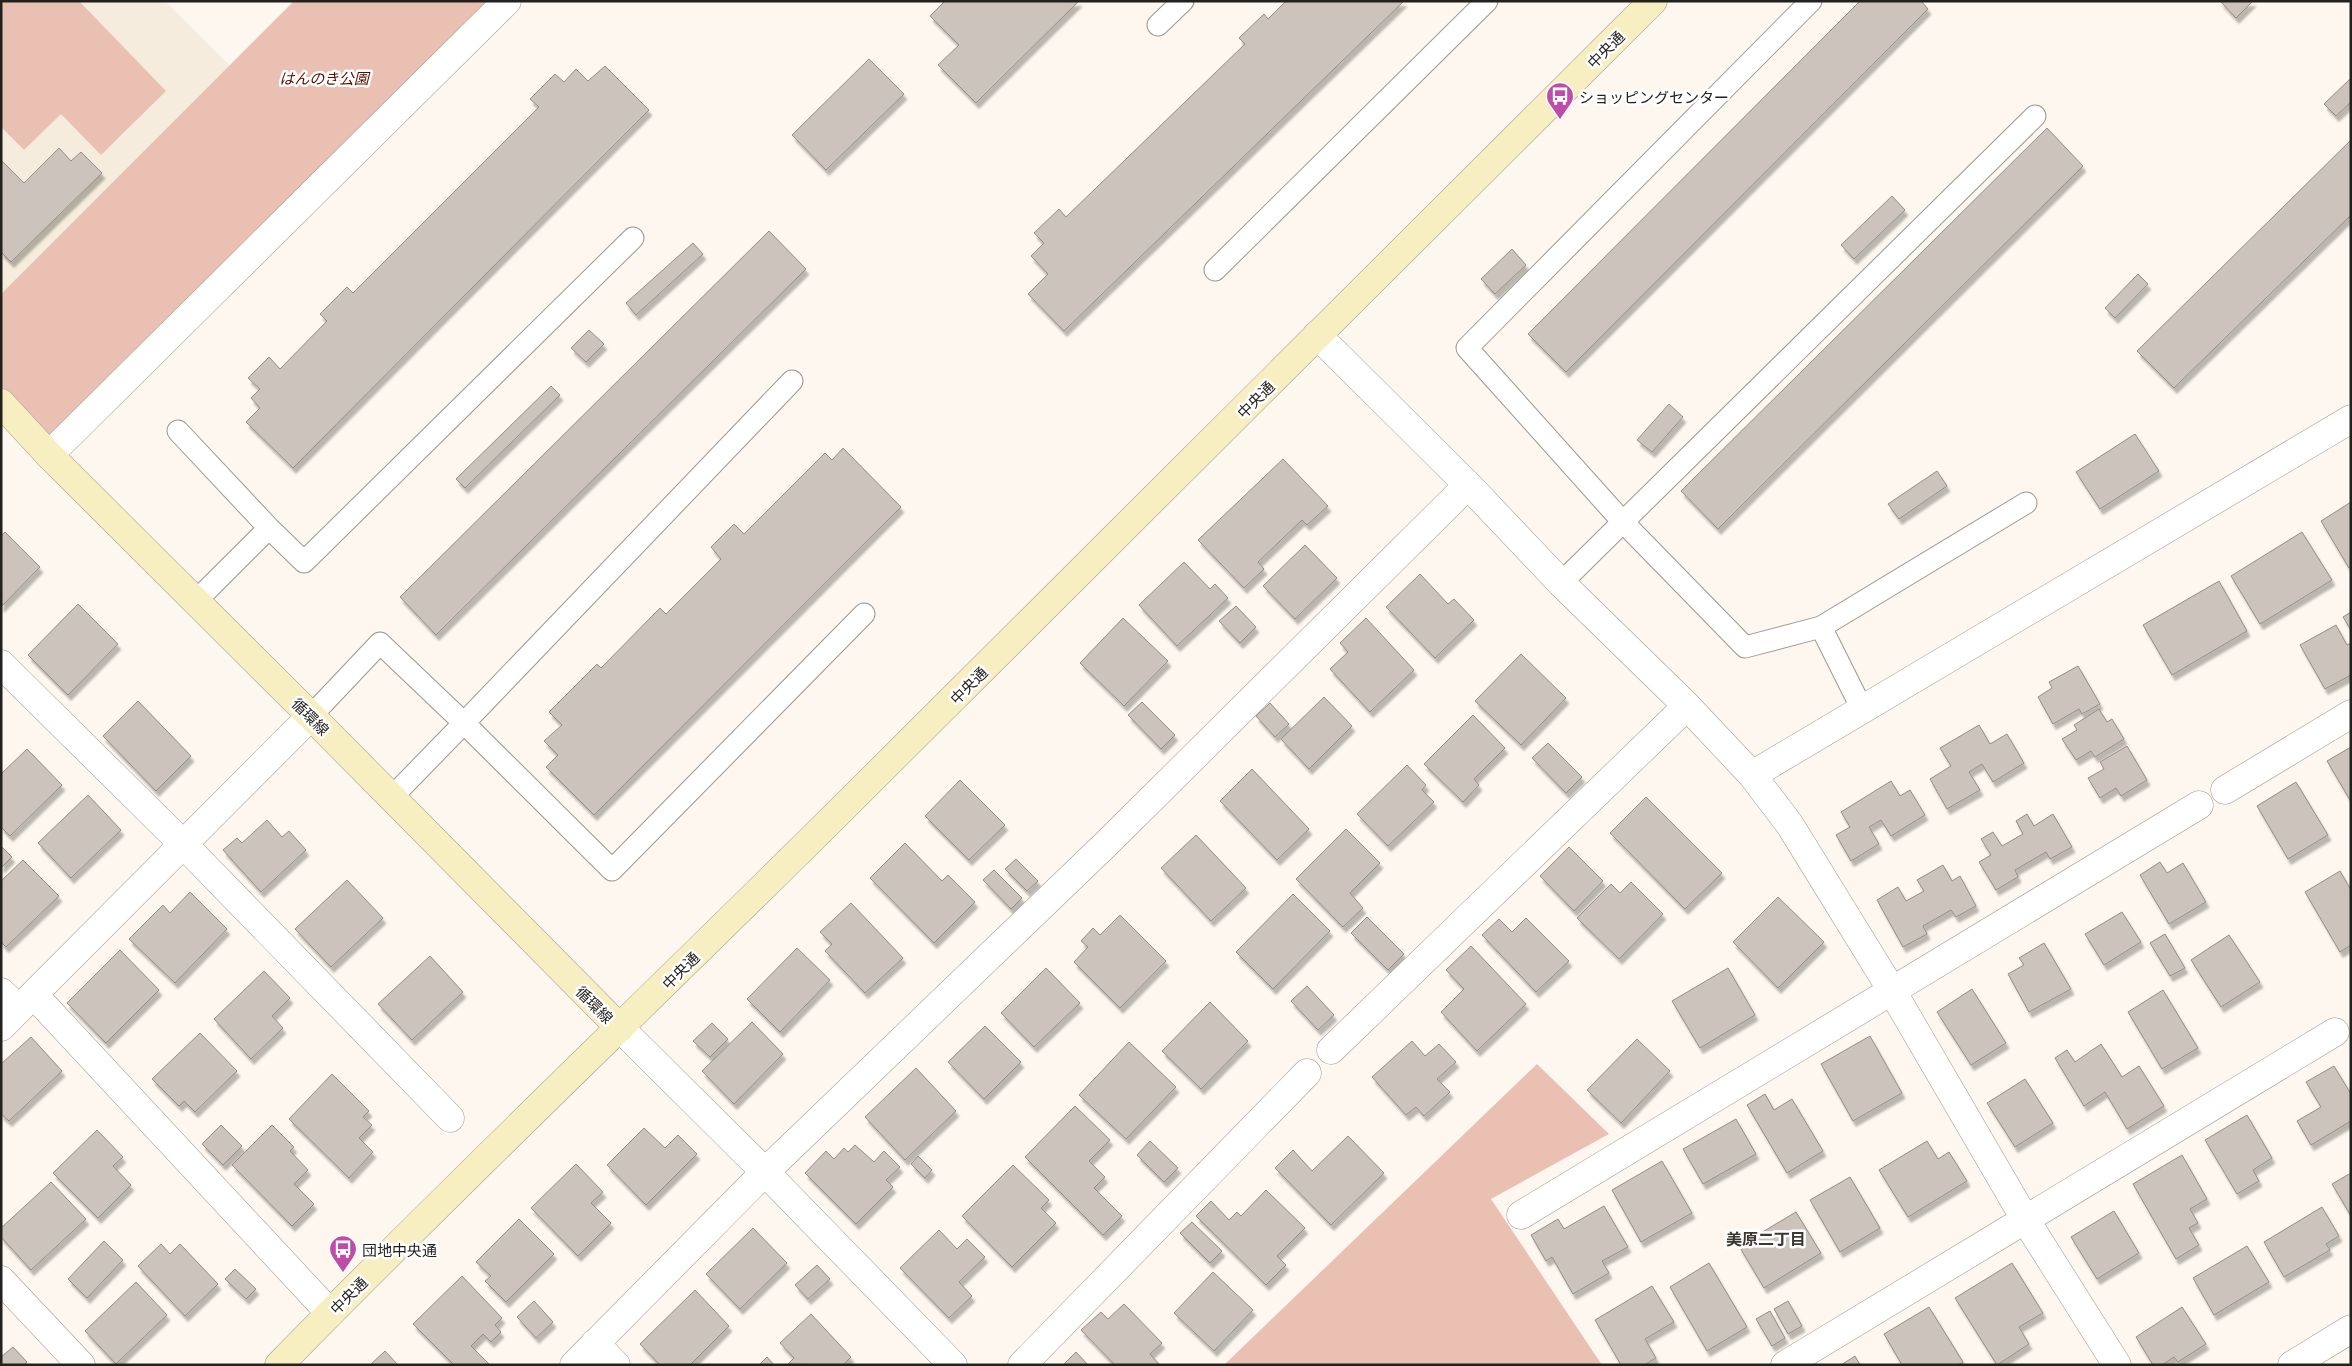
<svg xmlns="http://www.w3.org/2000/svg" width="2352" height="1366" font-family="Georgia,'Noto Sans JP',serif">
<style>
.built{fill:#f6ecdd}
.green{fill:#eac0b3}
.building{fill:#ccc3bd;stroke:#948c86;filter:url(#shadow)}
.lines{fill:none;stroke-linecap:round;stroke-linejoin:round}
.lane-casing{stroke:#9c978f;stroke-width:23}
.street-casing{stroke:#9c978f;stroke-width:29}
.secondary-casing{stroke:#9c978f;stroke-width:29}
.lane{stroke:#fff;stroke-width:21}
.street{stroke:#fff;stroke-width:28}
.secondary{stroke:#f7efc2;stroke-width:28}
.labels{text-anchor:middle;dominant-baseline:central;stroke-width:5;stroke-linejoin:round;paint-order:stroke}
.street-label{font-size:15px;fill:#23211e;stroke:#fff}
.park-label{font-size:15px;font-style:italic;fill:#541100;stroke:#fff}
.poi-label{font-size:15px;fill:#23211e;stroke:#fff;text-anchor:start}
.neighbourhood-label{font-size:16px;font-weight:bold;fill:#3c3831;stroke:#fff}
</style>
<defs>
<filter id="shadow"><feDropShadow dx="3" dy="5.5" stdDeviation="1" flood-color="#0004"/></filter>
</defs>
<rect width="100%" height="100%" fill="#fdf7ef"/>
<!-- built -->
<path class="built" d="M1,1h164l65,65 -229,228z"/>
<!-- green -->
<path class="green" d="M1,1h78l87,90 -65,64 -40,-41 -37,36 -23,-23z
M294,1h213l-458,454 -48,-52v-109z
M1537,1064l72,70 -118,65 111,166h-378z"/>
<!-- building -->
<path class="building" d="M945,1h134l-103,102 -38,-38 21,-20 -29,-29z
M1286,1h118l-340,330 -36,-37 20,-20 -17,-18 13,-13 -10,-10 25,-24 7,8 179,-173 -6,-6 25,-24 4,5z
M1860,1h61l7,8 -362,363 -38,-38z
M2220,1h33l-17,17z
M869,59l35,35 -78,76 -34,-35z
M605,66l44,44 -356,358 -47,-46 14,-14 -9,-10 9,-9 -12,-11 21,-21 11,12 47,-48 -7,-7 27,-27 6,6 186,-186 -9,-8 25,-25 9,8 12,-13 12,12z
M2351,78v24l-15,14 -12,-12z
M2047,128l36,38 -365,363 -37,-38z
M2351,140v75l-177,173 -37,-37z
M59,148l12,13 10,-9 21,21 -91,89 -10,-10v-92l23,23z
M1892,196l13,14 -51,49 -13,-14z
M769,231l37,38 -370,366 -36,-38z
M693,243l10,11 -67,61 -10,-12z
M1512,249l14,16 -31,29 -14,-15z
M2138,274l10,10 -33,34 -10,-10z
M589,330l15,14 -18,18 -15,-14z
M551,386l9,9 -95,93 -9,-9z
M1669,404l14,13 -31,35 -15,-12z
M2135,434l24,37 -59,38 -24,-37z
M843,448l58,59 -307,308 -48,-48 12,-12 -14,-14 18,-16 -13,-13 48,-48 4,4 59,-60 6,6 55,-55 -10,-12 23,-23 10,10 81,-81 7,7z
M1283,459l45,47 -21,19 -5,-5 -44,42 6,7 -20,19 -46,-48z
M1937,471l10,15 -48,33 -11,-15z
M2351,502v65l-2,1 -28,-47z
M5,532l35,35 -39,40v-71z
M2302,532l30,48 -72,44 -29,-48z
M1305,545l32,33 -42,41 -32,-33z
M1184,562l26,27 5,-5 13,14 -51,48 -38,-41z
M1420,574l28,30 6,-5 20,21 -39,38 -49,-51z
M2219,581l28,50 -75,44 -29,-50z
M78,604l40,40 -50,51 -40,-40z
M1236,606l20,21 -16,16 -21,-22z
M2351,612v18l-8,-13z
M1123,618l45,43 -44,45 -44,-43z
M1366,618l48,52 -44,42 -40,-43 18,-17 -8,-9z
M2336,625l11,20 4,-2v32l-26,14 -25,-44z
M1521,654l45,44 -45,47 -46,-44z
M2078,666l22,38 -18,10 -3,-5 -26,15 -15,-27 14,-9 -3,-6z
M1324,697l28,29 -43,43 -28,-30z
M138,701l53,55 -35,35 -53,-55z
M1142,702l33,33 -14,14 -33,-34z
M1270,703l19,21 -14,13 -19,-21z
M2099,709l8,13 5,-3 12,20 -29,18 -4,-6 -15,9 -14,-21 15,-9 -3,-5z
M1473,715l32,33 -31,31 5,6 -16,17 -39,-38z
M1979,725l11,19 17,-10 17,29 -31,19 -11,-18 -13,8 11,18 -33,19 -17,-30 21,-13 -11,-18z
M1548,743l34,34 -16,16 -34,-35z
M2127,746l20,34 -26,16 -5,-8 -16,10 -12,-20 16,-9 -4,-7z
M2351,747v52l-1,1 -23,-39z
M27,749l35,36 -52,51 -9,-9v-53z
M1407,765l19,20 -4,5 12,12 -46,44 -31,-32z
M1252,769l57,60 -32,31 -57,-59z
M960,780l45,45 -36,35 -44,-44z
M1891,781l9,15 10,-6 15,25 -34,21 -10,-16 -12,7 10,17 -28,17 -15,-26 14,-8 -9,-15z
M2296,782l32,53 -40,24 -31,-53z
M88,795l33,35 -50,48 -33,-35z
M1646,797l76,76 -37,36 -75,-76z
M2027,814l7,12 19,-12 19,33 -22,12 -4,-7 -31,18 3,7 -22,13 -17,-28 12,-7 -10,-16 12,-7 9,14 21,-12 -7,-13z
M267,820l15,17 7,-6 17,19 -45,42 -38,-42 14,-12 5,5z
M1346,829l34,34 -30,30 13,15 -20,19 -47,-48z
M1196,835l50,53 -35,33 -50,-53z
M905,843l37,38 6,-6 27,27 -41,41 -64,-65z
M1,846l11,11 -11,11z
M1569,847l34,34 -29,30 -34,-35z
M1016,859l22,22 -11,10 -22,-22z
M23,860l36,36 -53,51 -5,-5v-61z
M2160,862l7,11 16,-10 23,39 -37,22 -29,-49z
M1943,865l9,16 8,-5 16,30 -20,11 -5,-7 -28,16 4,8 -24,13 -26,-47 21,-13 8,14 18,-10 -7,-11z
M994,870l28,28 -11,11 -28,-29z
M2340,871l11,19v55l-11,7 -35,-60z
M347,880l36,38 -52,49 -36,-38z
M1631,882l32,32 -44,45 -42,-41 34,-34 9,9z
M190,892l37,37 -52,54 -46,-44 34,-34 7,8z
M1293,894l37,37 -57,58 -37,-37z
M1778,897l46,45 -46,46 -45,-46z
M851,903l52,55 -38,35 -40,-42 7,-7 -12,-12z
M2122,912l19,30 -37,23 -19,-31z
M1120,915l46,46 -46,47 -46,-46 14,-15 -7,-6 12,-13 7,7z
M1367,917l37,37 -16,16 -37,-37z
M1526,918l43,43 -33,31 -54,-57 17,-16 13,13z
M2165,934l20,34 -15,8 -20,-33z
M2229,935l31,47 -39,25 -30,-47z
M2044,943l27,46 -42,23 -21,-38 16,-9 -5,-7z
M1471,946l55,58 -49,47 -36,-39 23,-23 -18,-19z
M797,948l33,32 -50,52 -33,-33z
M120,950l39,40 -53,53 -39,-40z
M430,956l33,36 -51,48 -34,-36z
M1046,968l34,35 -46,44 -33,-34z
M1728,968l27,47 -55,33 -28,-47z
M264,971l26,27 -18,18 11,12 -32,31 -37,-40z
M1307,986l27,29 -16,15 -27,-29z
M1972,989l34,54 -35,22 -34,-53z
M2163,990l35,58 -36,21 -34,-57z
M1210,1002l38,39 -47,48 -39,-38z
M752,1022l31,32 -49,50 -32,-33z
M712,1023l16,16 -18,18 -17,-16z
M985,1026l36,36 -37,37 -36,-37z
M200,1033l37,38 -42,41 -11,-11 -5,5 -27,-27z
M1870,1036l32,57 -49,28 -32,-57z
M31,1037l31,34 -53,50 -8,-7v-50z
M1637,1039l33,32 -49,52 -34,-33z
M1412,1041l13,15 14,-12 17,18 -19,17 13,13 -26,24 -8,-9 -10,8 -34,-38z
M1129,1042l47,45 -50,52 -47,-44z
M2101,1044l21,33 17,-11 25,40 -37,23 -22,-37 -21,14 -29,-48 12,-8 8,12z
M2334,1066l17,28v27l-40,24 -14,-24 24,-14 -15,-25z
M916,1068l40,43 -51,49 -40,-43z
M332,1074l37,37 -6,6 9,8 -13,13 14,14 -24,26 -60,-59z
M2025,1079l28,44 -38,24 -28,-44z
M1765,1094l9,16 18,-11 31,52 -36,22 -40,-68z
M1075,1106l35,34 -21,21 16,16 -11,11 28,28 -19,19 -78,-78z
M2247,1115l25,43 -19,12 6,11 -22,13 -32,-54z
M1736,1119l20,35 -53,30 -20,-35z
M221,1125l21,21 -19,19 -21,-21z
M272,1125l22,22 -4,4 18,19 -14,14 20,20 -22,22 -60,-61z
M644,1128l21,20 13,-13 19,19 -51,51 -39,-40z
M97,1130l26,27 -10,9 18,19 -33,33 -45,-45z
M1348,1136l36,37 -53,52 -56,-57 18,-18 19,21z
M1150,1141l28,27 -14,14 -27,-27z
M1927,1141l11,18 11,-7 18,29 -59,36 -29,-47z
M855,1145l19,17 10,-11 16,16 -14,13 7,7 -37,37 -51,-51 21,-22 8,8 10,-11 4,4z
M2182,1155l25,44 -17,10 8,14 -9,5 10,17 -23,14 -43,-75z
M918,1156l14,14 -7,8 -14,-14z
M1662,1161l30,52 -51,29 -29,-52z
M576,1164l27,28 -12,11 20,20 -33,33 -47,-48z
M1013,1165l36,35 -8,8 15,15 -44,44 -50,-51z
M2351,1173v43l-19,-32z
M1850,1177l30,51 -40,24 -30,-52z
M51,1182l35,37 -55,51 -30,-33v-9z
M1266,1190l39,38 -28,28 9,9 -20,20 -70,-69 15,-15 18,19 8,-8 4,4z
M1604,1206l24,41 -26,14 7,12 -36,21 -21,-37 -6,4 -15,-26 27,-16 6,10z
M2322,1207l17,29 -13,8 4,6 -46,27 -20,-35z
M2114,1211l25,42 -42,26 -26,-42z
M1796,1212l25,41 -57,35 -25,-42z
M519,1219l35,35 -48,48 -21,-21 6,-5 -15,-14z
M1192,1222l30,29 -12,12 -30,-30z
M753,1228l34,35 -47,46 -34,-35z
M939,1230l18,19 10,-10 18,18 -26,25 13,14 -23,22 -49,-50z
M104,1241l19,19 -36,38 -19,-19z
M161,1244l9,10 10,-10 38,40 -33,32 -47,-50z
M2247,1246l22,36 -55,33 -21,-37z
M1709,1263l38,64 -40,24 -37,-64z
M2012,1263l31,50 -24,14 10,17 -32,21 -42,-67z
M817,1265l13,14 -22,20 -13,-14z
M235,1269l21,20 -10,10 -21,-20z
M1213,1272l40,38 -39,41 -40,-38z
M462,1276l40,42 -7,7 6,7 -10,10 -8,-8 -12,12 19,19h-36l-41,-41z
M136,1282l31,33 -51,49 -31,-33z
M1652,1286l22,36 -29,17 11,19 -12,7h-23l-26,-45z
M695,1290l34,36 -39,39h-30l-20,-21z
M534,1301l19,21 -17,16 -19,-21z
M1788,1301l14,25 -14,8 -14,-25z
M1124,1304l38,39 -12,11 10,11h-45l-34,-35 20,-18 7,7z
M1929,1307l34,55 -5,3h-56l-18,-31z
M2182,1307l24,37 -28,18 -4,-5 -12,8h-9l-17,-28z
M1770,1311l15,27 -13,8 -16,-27z
M811,1314l40,43 -8,8 -55,-1 6,-6 -14,-15z
M13,1347l14,15 -3,3h-23v-8z
M385,1351l13,14h-28z
M1076,1352l12,13h-25z
M1855,1356l5,9h-19z
M767,1357l7,8h-15z"/>
<g class="lines">
<!-- lane casing -->
<g class="lane-casing">
<path id="lane" d="M1811,1l-344,347 155,173 123,126 76,-20 205,-124
M1158,25l25,-24
M1215,270l272,-269
M178,431l91,97
M1561,583l474,-467
M196,601l73,-73 35,34 329,-324
M1821,627l41,82
M311,716l69,-73 84,80 328,-342
M392,797l72,-74 148,147 252,-256"/>
</g>
<!-- street casing -->
<g class="street-casing">
<path id="street" d="M1317,335l151,150 93,98 126,123 65,69 38,50 101,164 134,230 92,146
M49,455l458,-454
M1,664l183,181 266,273
M1752,775l599,-356
M2225,790l126,-76
M1,992l18,17
M34,995l296,318
M1,1027l310,-311
M620,1028l145,144 188,193
M1331,1050l356,-344
M1521,1215l678,-410
M1,1280l80,85
M595,1343l21,22
M574,1365l191,-193 341,-328 362,-359
M1022,1365l285,-292
M1785,1365l550,-333
M2292,1365l59,-36"/>
</g>
<!-- secondary casing -->
<g class="secondary-casing">
<path id="secondary" d="M1,403l48,52 262,261 309,312
M279,1365c186,-190 379,-373 568,-561 269,-267 536,-536 806,-803"/>
</g>
<!-- lane -->
<use href="#lane" class="lane"/>
<!-- street -->
<use href="#street" class="street"/>
<!-- secondary -->
<use href="#secondary" class="secondary"/>
</g>
<!-- icons -->
<defs>
<g id="bus-pin" transform="scale(1.4375)"><path d="M0 17L-7.5 6A9.5 9.5 0 1 1 7.5 6Z" fill="#bd4da9" stroke="#fff"/><path d="M-5-6H5V4H4V6H2V4H-2V6H-4V4H-5ZM-3.5-4V0h7V-4ZM-3.5 1.2v1.5H-2V1.2ZM2 1.2v1.5H3.5V1.2Z" fill="#fff"/></g>
</defs>
<g fill-rule="evenodd">
<use href="#bus-pin" x="1560" y="96"/>
<use href="#bus-pin" x="343" y="1249"/>
</g>
<g class="labels">
<!-- street labels -->
<g class="street-label">
<text transform="translate(1605 49) rotate(-45)">中央通</text>
<text transform="translate(1255 399) rotate(-45)">中央通</text>
<text transform="translate(968 685) rotate(-45)">中央通</text>
<text transform="translate(311 716) rotate(45)">循環線</text>
<text transform="translate(680 970) rotate(-45)">中央通</text>
<text transform="translate(595 1004) rotate(45)">循環線</text>
<text transform="translate(348 1295) rotate(-45)">中央通</text>
</g>
<!-- park labels -->
<g class="park-label">
<text x="324" y="77">はんのき公園</text>
</g>
<!-- poi labels -->
<g class="poi-label">
<text x="1579" y="96">ショッピングセンター</text>
<text x="362" y="1249">団地中央通</text>
</g>
<!-- neighbourhood labels -->
<g class="neighbourhood-label">
<text x="1766" y="1238">美原二丁目</text>
</g>
</g>
<!-- border -->
<rect width="2352" height="1366" fill="none" stroke="#23211e" stroke-width="5"/>
</svg>
